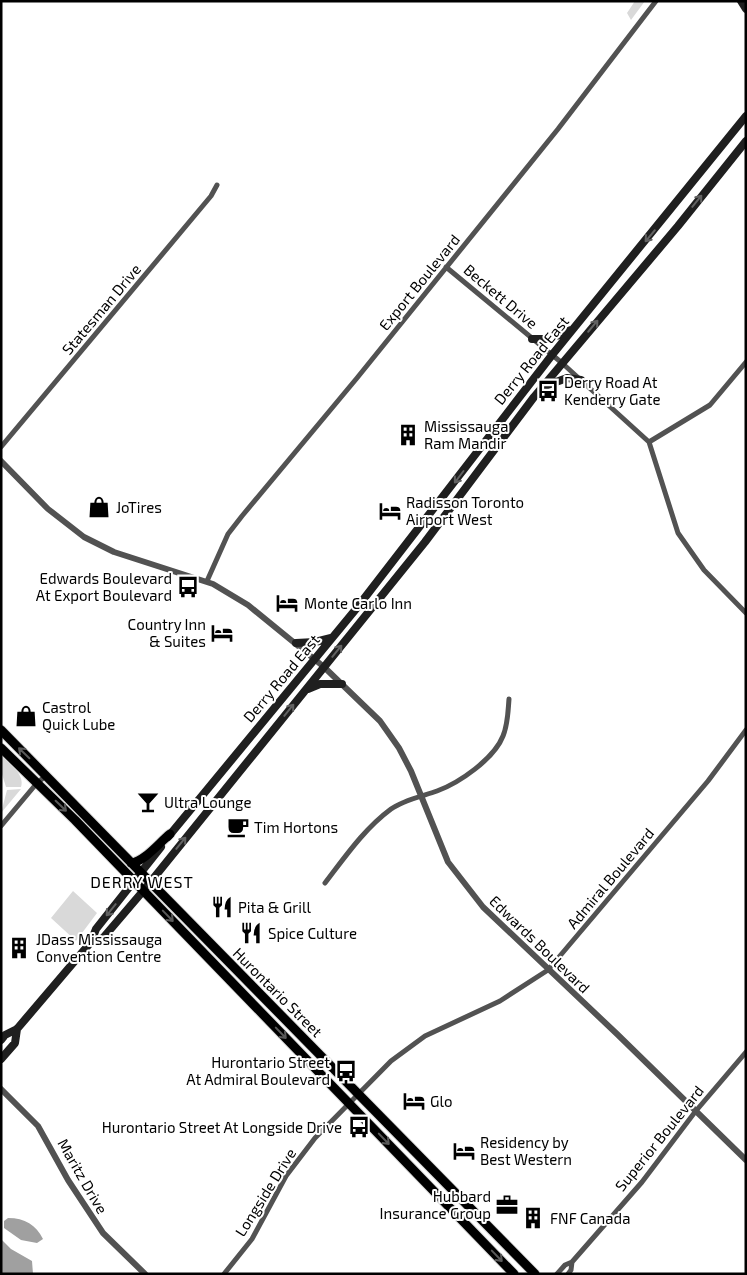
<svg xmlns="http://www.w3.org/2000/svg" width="747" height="1275" font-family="'Exo 2',sans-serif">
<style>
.green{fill:#d9d9d9}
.water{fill:#a0a0a0}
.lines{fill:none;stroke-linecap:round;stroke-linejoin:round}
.primary-casing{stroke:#dbdbdb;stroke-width:11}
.minor{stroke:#525252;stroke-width:5}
.tertiary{stroke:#525252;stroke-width:6}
.secondary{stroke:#1f1f1f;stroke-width:8}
.primary{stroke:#000;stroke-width:9}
.oneway{stroke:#626262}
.oneway2{stroke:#595959}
.labels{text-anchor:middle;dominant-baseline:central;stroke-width:4;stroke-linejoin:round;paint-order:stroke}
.street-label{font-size:15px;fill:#000;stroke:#fff}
.poi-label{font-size:15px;fill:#000;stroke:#fff;text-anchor:start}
.neighbourhood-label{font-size:16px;letter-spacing:1px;fill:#000;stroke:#fff}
</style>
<rect width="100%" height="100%" fill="#fff"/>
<!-- green -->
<path class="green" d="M635,1h10l-14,19 -4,-7z
M1,756c9,8 24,18 20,31h-15l-5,-16z
M21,789l-20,24 6,-23z
M73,891l24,22 -21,28 -25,-23z"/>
<!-- water -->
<path class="water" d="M8,1218c17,0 28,7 35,21l-6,4 -16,-3 -17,-12v-7z
M1,1239l10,10 21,12 1,13h-32z"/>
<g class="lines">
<!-- primary casing -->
<g class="primary-casing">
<path id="primary" d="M1,730l534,544
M1,748l74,72 439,454
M131,863c13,-1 28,-20 39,-29"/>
</g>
<!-- minor -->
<path class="minor" d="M446,267l116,96 87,79 29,91 26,37 42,43
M649,442l61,-37 36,-43
M1,447l210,-251 6,-11
M207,581l21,-47 14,-18 115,-138 201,-249 98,-128
M1,826l36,-43 10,-8
M325,883c20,-26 39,-54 66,-74 12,-9 32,-13 46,-18 22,-8 57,-32 66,-55 5,-12 5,-25 6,-37
M224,1274l28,-35 34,-63 29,-38 76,-77 34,-25 75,-35 48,-31 160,-189 38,-51
M557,1274l8,-9 7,-3 70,-80 53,-70 51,-60
M568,1274l3,-4 1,-8"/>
<!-- tertiary -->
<path class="tertiary" d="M1,461l47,48 36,28 30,15 99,32 35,21 76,62 56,54 19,27 12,23 37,91 35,45 134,127 129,126
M1,1089l37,37 30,54 35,53 42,41"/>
<!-- secondary -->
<path class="secondary" d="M741,1l5,8
M532,339h17l22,-9
M545,386l22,-8 14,2
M296,643l19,-1 16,-4
M308,689l12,-5h22
M168,837l188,-228 196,-254 194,-239
M91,942l12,-4 41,-48 281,-348 109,-145 144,-171 68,-85
M1,1040l4,-5 12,-6 74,-87 5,-13 65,-82
M1,1059l14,-16 2,-14"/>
<!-- primary -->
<use href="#primary" class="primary"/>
</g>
<!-- one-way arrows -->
<defs><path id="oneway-shaft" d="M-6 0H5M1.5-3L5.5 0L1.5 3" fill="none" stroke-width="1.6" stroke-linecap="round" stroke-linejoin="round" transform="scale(1.25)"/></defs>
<g class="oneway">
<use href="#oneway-shaft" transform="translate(697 201) rotate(-51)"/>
<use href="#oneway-shaft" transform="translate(650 236) rotate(130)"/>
<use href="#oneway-shaft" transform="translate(593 326) rotate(-50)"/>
<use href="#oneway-shaft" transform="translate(459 477) rotate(127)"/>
<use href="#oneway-shaft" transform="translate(337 651) rotate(-51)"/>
<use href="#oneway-shaft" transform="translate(289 710) rotate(-51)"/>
<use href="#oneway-shaft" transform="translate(181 843) rotate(-51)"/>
<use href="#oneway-shaft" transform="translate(111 910) rotate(129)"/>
</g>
<g class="oneway2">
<use href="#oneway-shaft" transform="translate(24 753) rotate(-136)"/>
<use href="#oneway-shaft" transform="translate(61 806) rotate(44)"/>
<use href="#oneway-shaft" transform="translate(168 916) rotate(46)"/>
<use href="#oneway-shaft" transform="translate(281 1033) rotate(46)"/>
<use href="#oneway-shaft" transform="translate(384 1139) rotate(46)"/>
<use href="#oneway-shaft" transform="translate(497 1256) rotate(46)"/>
</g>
<!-- icons -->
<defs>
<g id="bus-bare" transform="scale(1.725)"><path d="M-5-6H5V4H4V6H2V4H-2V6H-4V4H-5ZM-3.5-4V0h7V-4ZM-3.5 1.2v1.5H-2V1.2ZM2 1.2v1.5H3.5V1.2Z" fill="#000" stroke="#fff" stroke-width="2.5" paint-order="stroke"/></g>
<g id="building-bare" transform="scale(1.725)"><path d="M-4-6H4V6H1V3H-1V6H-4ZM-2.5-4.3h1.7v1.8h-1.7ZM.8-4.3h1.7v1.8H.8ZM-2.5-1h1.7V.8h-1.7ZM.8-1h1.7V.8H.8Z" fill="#000" stroke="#fff" stroke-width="2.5" paint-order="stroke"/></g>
<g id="shop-bare" transform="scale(1.725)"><path d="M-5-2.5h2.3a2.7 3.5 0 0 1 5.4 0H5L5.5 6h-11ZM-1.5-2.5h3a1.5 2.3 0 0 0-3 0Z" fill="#000" stroke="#fff" stroke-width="2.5" paint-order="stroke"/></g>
<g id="hotel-bare" transform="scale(1.725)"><path d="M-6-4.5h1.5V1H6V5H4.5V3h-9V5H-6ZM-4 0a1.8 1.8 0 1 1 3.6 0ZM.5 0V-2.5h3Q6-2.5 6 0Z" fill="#000" stroke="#fff" stroke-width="2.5" paint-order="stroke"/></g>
<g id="bar-bare" transform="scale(1.725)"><path d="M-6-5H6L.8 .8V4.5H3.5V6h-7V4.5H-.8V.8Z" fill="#000" stroke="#fff" stroke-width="2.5" paint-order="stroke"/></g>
<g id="cafe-bare" transform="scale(1.725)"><path d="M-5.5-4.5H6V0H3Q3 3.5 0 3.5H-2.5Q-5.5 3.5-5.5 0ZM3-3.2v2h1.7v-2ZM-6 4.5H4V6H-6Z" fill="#000" stroke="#fff" stroke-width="2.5" paint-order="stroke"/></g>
<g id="restaurant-bare" transform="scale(1.725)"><path d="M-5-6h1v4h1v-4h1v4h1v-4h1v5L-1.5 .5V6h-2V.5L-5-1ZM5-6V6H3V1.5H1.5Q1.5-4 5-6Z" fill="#000" stroke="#fff" stroke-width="2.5" paint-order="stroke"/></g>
<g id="office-bare" transform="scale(1.725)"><path d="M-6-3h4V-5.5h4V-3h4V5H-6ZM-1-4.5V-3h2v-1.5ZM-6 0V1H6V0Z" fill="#000" stroke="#fff" stroke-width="2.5" paint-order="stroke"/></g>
</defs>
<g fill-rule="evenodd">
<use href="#bus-bare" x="548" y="391"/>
<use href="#building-bare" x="408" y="435"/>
<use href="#shop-bare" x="99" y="507"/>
<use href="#hotel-bare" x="390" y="511"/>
<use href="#bus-bare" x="188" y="587"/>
<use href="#hotel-bare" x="287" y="603"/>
<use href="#hotel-bare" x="222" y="633"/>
<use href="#shop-bare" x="26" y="716"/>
<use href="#bar-bare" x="148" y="802"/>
<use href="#cafe-bare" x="238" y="827"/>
<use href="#restaurant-bare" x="222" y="907"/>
<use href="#restaurant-bare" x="251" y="933"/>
<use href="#building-bare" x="19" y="948"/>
<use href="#bus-bare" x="346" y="1071"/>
<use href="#hotel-bare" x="414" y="1101"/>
<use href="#bus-bare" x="359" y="1127"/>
<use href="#hotel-bare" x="464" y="1151"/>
<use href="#office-bare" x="507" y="1205"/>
<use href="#building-bare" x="533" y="1218"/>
</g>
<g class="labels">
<!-- street labels -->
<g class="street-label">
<text transform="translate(419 282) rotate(-51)">Export Boulevard</text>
<text transform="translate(501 296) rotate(40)">Beckett Drive</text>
<text transform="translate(101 309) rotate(-50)">Statesman Drive</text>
<text transform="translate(531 360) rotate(-51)">Derry Road East</text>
<text transform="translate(281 678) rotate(-50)">Derry Road East</text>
<text transform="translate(610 878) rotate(-50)">Admiral Boulevard</text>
<text transform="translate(540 944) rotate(44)">Edwards Boulevard</text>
<text transform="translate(278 992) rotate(45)">Hurontario Street</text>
<text transform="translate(659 1138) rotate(-51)">Superior Boulevard</text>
<text transform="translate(83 1176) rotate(60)">Maritz Drive</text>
<text transform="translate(265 1192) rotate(-58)">Longside Drive</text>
</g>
<!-- poi labels -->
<g class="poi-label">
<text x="564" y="382">Derry Road At<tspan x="564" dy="17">Kenderry Gate</tspan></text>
<text x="424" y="426">Mississauga<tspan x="424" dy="17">Ram Mandir</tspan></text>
<text x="406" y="502">Radisson Toronto<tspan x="406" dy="17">Airport West</tspan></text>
<text x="116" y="507">JoTires</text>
<text x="172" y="578" text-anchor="end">Edwards Boulevard<tspan x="172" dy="17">At Export Boulevard</tspan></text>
<text x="304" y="603">Monte Carlo Inn</text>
<text x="206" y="624" text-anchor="end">Country Inn<tspan x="206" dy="17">&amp; Suites</tspan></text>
<text x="42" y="707">Castrol<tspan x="42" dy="17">Quick Lube</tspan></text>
<text x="164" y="802">Ultra Lounge</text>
<text x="254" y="827">Tim Hortons</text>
<text x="238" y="907">Pita &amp; Grill</text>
<text x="268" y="933">Spice Culture</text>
<text x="36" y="939">JDass Mississauga<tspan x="36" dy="17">Convention Centre</tspan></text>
<text x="330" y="1062" text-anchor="end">Hurontario Street<tspan x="330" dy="17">At Admiral Boulevard</tspan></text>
<text x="430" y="1101">Glo</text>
<text x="342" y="1127" text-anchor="end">Hurontario Street At Longside Drive</text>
<text x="480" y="1142">Residency by<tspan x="480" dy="17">Best Western</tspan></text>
<text x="491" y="1196" text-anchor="end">Hubbard<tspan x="491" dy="17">Insurance Group</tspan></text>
<text x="550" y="1218">FNF Canada</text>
</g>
<!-- neighbourhood labels -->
<g class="neighbourhood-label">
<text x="142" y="881">DERRY WEST</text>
</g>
</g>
<!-- border -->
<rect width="747" height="1275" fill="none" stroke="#000000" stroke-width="5"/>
</svg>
